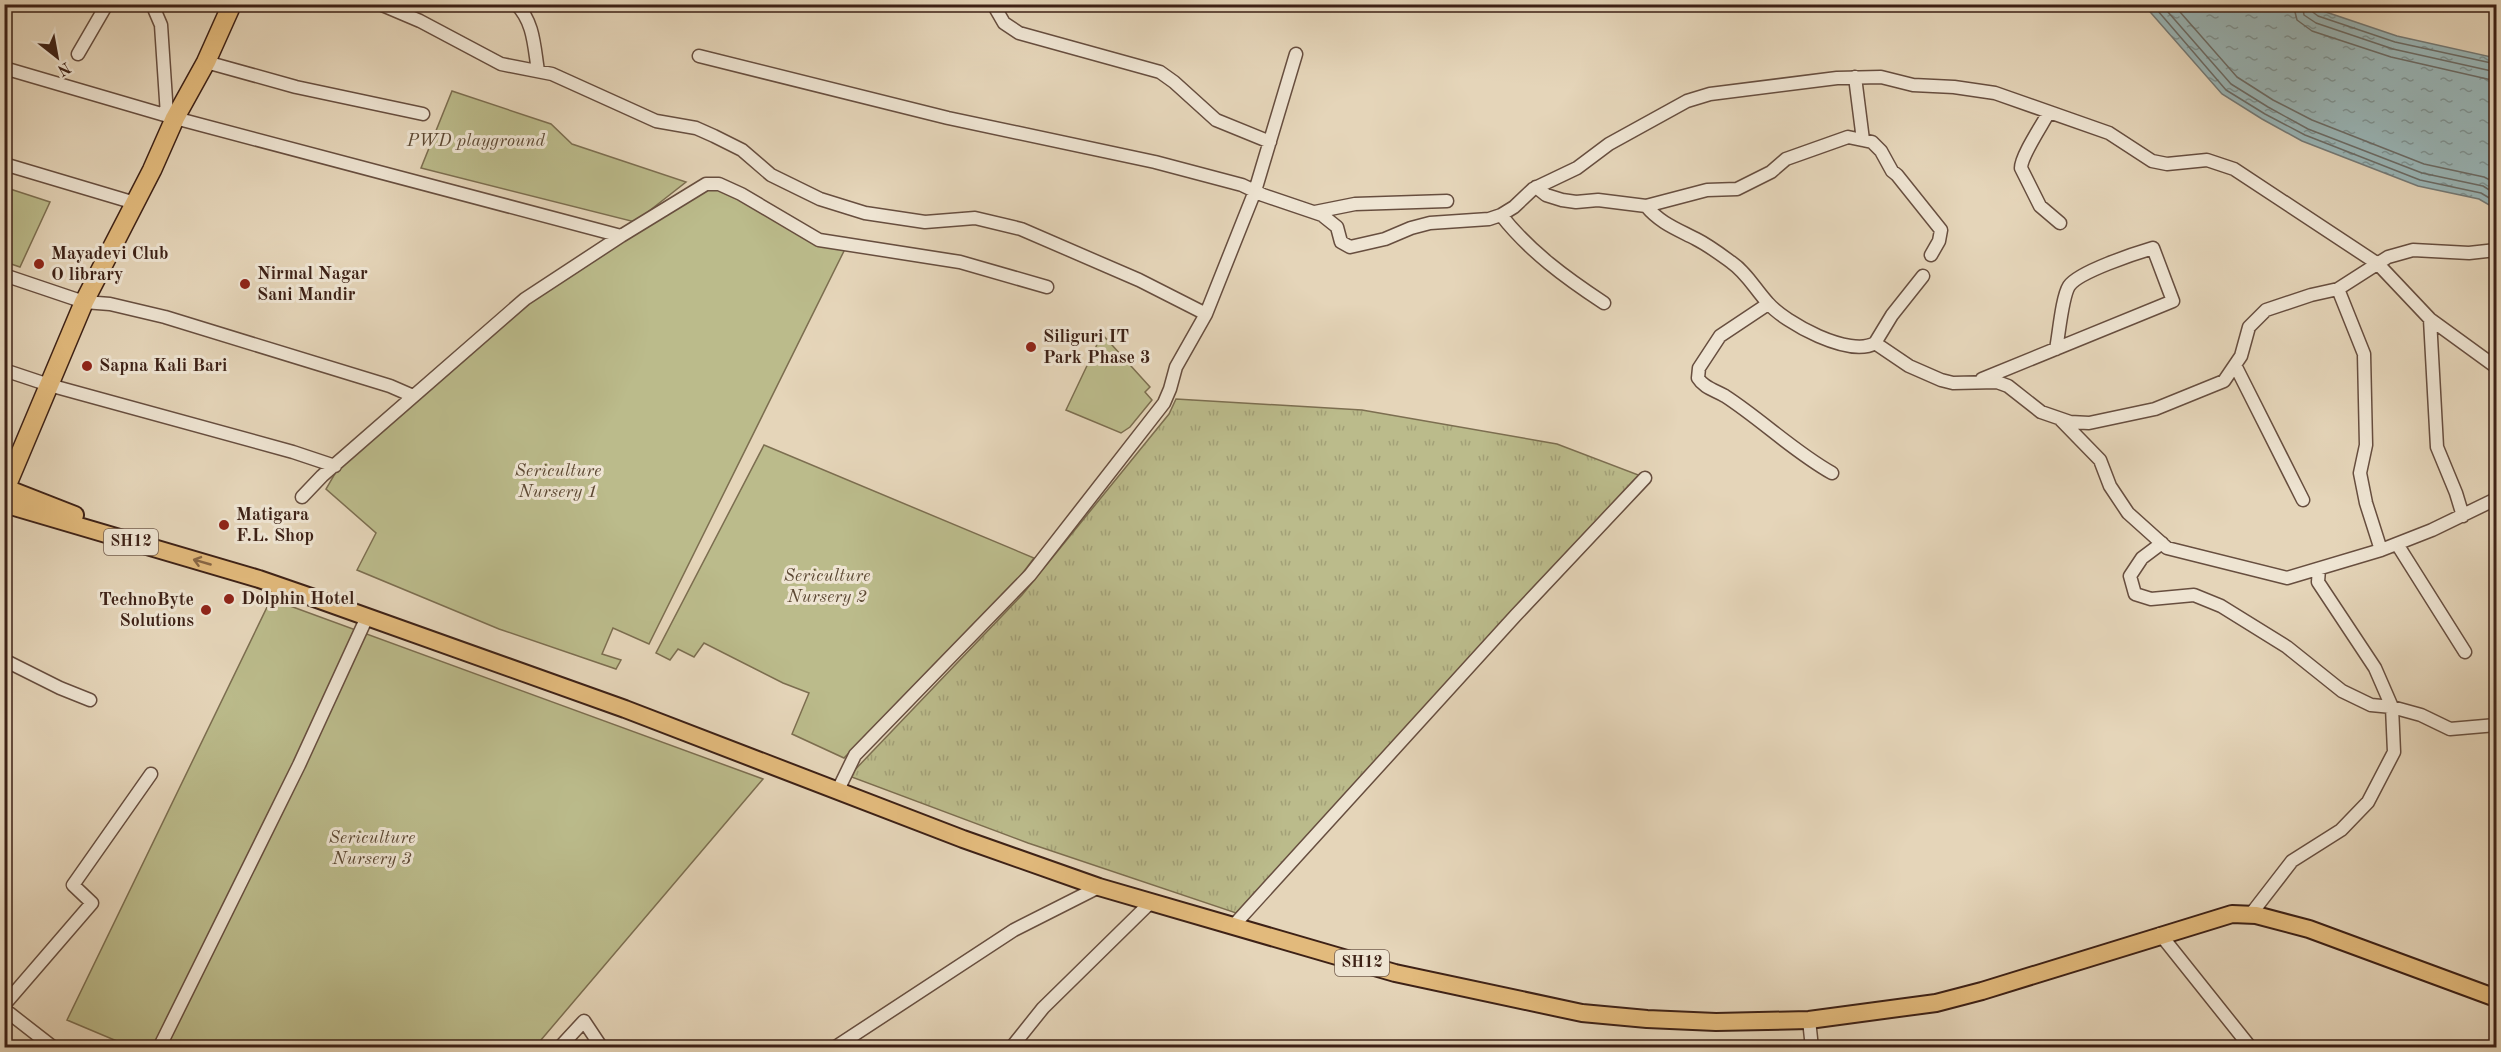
<svg xmlns="http://www.w3.org/2000/svg" width="2501" height="1052" font-family="'Old Standard TT',serif">
<style>
.grass{fill:url(#grass-tufts);stroke:#7c6e50;stroke-width:1.5}
.green{fill:#bbbb8b;stroke:#7c6e50;stroke-width:1.5}
.water{fill:url(#water-ripples);stroke:#747a77;stroke-width:1.5}
.lines{fill:none;stroke-linecap:round;stroke-linejoin:round}
.shore{stroke:#6b6c67;stroke-width:1.5}
.minor-casing{stroke:#674e3f;stroke-width:15}
.major-casing{stroke:#3d2116;stroke-width:20}
.highway-casing{stroke:#3d2116;stroke-width:21}
.minor{stroke:#eee4d2;stroke-width:12}
.major{stroke:#e2ba7c;stroke-width:16}
.highway{stroke:#e2ba7c;stroke-width:18}
.oneway{stroke:#876644}
.poi-dot{fill:#8f2418;stroke:#eee4d2;stroke-width:2}
.labels{text-anchor:middle;dominant-baseline:central;stroke-width:6;stroke-linejoin:round;paint-order:stroke}
.shield{fill:#eee4d2;stroke:#725c4e;stroke-width:1.5}
.shield-label{font-size:16px;font-weight:bold;fill:#3d2116}
.park-label{font-size:18px;font-style:italic;fill:#5c4833;stroke:#eee4d2}
.poi-label{font-size:18px;font-weight:bold;fill:#3d2116;stroke:#eee4d2;text-anchor:start}
</style>
<defs>
<pattern id="grass-tufts" width="24" height="20" patternUnits="userSpaceOnUse" patternTransform="scale(1.5)"><rect width="24" height="20" fill="#bbbb8b"/><path d="M3 7l-1-3M5 7V3M7 7l1-3M15 17l-1-3M17 17v-4M19 17l1-3" fill="none" stroke="#a2a077"/></pattern>
<pattern id="water-ripples" width="26" height="14" patternUnits="userSpaceOnUse" patternTransform="scale(1.5)"><rect width="26" height="14" fill="#99b6b8"/><path d="M2 4q2-2 4 0t4 0M15 11q2-2 4 0t4 0" fill="none" stroke="#7e9495"/></pattern>
</defs>
<rect width="100%" height="100%" fill="#e5d5b9"/>
<filter id="stains"><feTurbulence type="fractalNoise" baseFrequency=".00333" numOctaves="4"/><feColorMatrix values="0 0 0 0 .2 0 0 0 0 .09 0 0 0 0 .02 0 0 0 .5 -.17"/></filter>
<radialGradient id="worn" r=".72"><stop offset=".6" stop-color="#630" stop-opacity="0"/><stop offset="1" stop-color="#630" stop-opacity=".3"/></radialGradient>
<!-- grass -->
<path class="grass" d="M1176,399l186,11 195,34 84,32 -405,437 -208,-70 -179,-67 173,-181 147,-181z"/>
<!-- green -->
<path class="green" d="M452,91l99,33 21,20 114,38 -51,40 -214,-54z
M4,187l46,15 -30,65 -15,-5z
M716,187l129,62 -196,395 -36,-16 -11,26 19,6 -5,9 -117,-40 -142,-59 19,-37 -50,-44 11,-19 187,-165 182,-117z
M1102,334l48,53 -5,5 7,8 -22,27 -9,6 -55,-23z
M764,445l270,113 -18,24 -172,176 -52,-24 17,-41 -26,-10 -79,-40 -10,14 -16,-8 -8,11 -14,-7z
M271,599l492,180 -228,268h-404l-64,-27z"/>
<!-- water -->
<path class="water" d="M2144,5h168l8,5 77,26 99,22v151l-17,-10 -61,-13 -116,-45 -40,-22 -40,-25z"/>
<g class="lines">
<!-- shore -->
<path class="shore" d="M2152,4l74,86 39,24 40,21 115,45 61,13 15,9
M2161,4l70,80 37,23 40,22 114,44 61,13 13,8
M2173,4l64,73 36,23 39,20 112,44 60,13 12,6
M2293,4l4,16 15,11 79,26 105,24
M2302,4l2,11 12,8 77,26 103,23
M2309,4l1,6 8,6 77,26 101,22"/>
<!-- minor casing -->
<g class="minor-casing">
<path id="minor" d="M152,4l9,21 6,90
M380,4l40,17 81,43 51,10 104,47 40,7 18,8 28,14 29,25 49,24 45,14 60,9 50,-4 46,11 118,51 67,34
M516,4c18,18 18,42 22,67
M993,4l11,19 15,10 141,39 14,10 42,38 54,22
M78,54l29,-50
M699,56l249,62 207,44 87,23 21,10 59,20 15,12 4,15 9,5 35,-8 26,-11 19,-5 59,-4 12,-4 13,-8 19,-18 44,-21 32,-24 78,-43 23,-7 127,-16 44,-1 32,8 41,2 41,6 114,40 43,28 15,3 40,-4 27,9 144,95 52,55 66,48
M206,62l90,25 127,27
M4,68l171,50 446,118
M1855,77l8,63
M2049,112c-7,13 -28,44 -28,56l19,38 20,17
M4,164l131,39
M1536,187l10,8 16,5 14,2 22,-2 48,6 61,-16 30,-1 34,-17 15,-13 62,-22 24,5 9,9 11,20 5,4 44,55 -2,11 -8,14
M1646,206c14,17 31,23 50,33 12,6 24,15 35,23 16,11 24,27 37,41 17,20 82,55 107,40l34,23 32,14 12,3 44,-1 11,4 33,26 29,10 19,1 66,-14 69,-28 17,-25 8,-29 17,-17 45,-15 27,-6 50,-32 25,-7 56,3 27,-3
M1315,212l40,-8 92,-3
M1501,215c28,36 65,63 103,88
M4,275l80,27 26,2 55,13 225,69 23,10
M2338,289l26,65 2,91 -6,28 6,30 15,47
M1768,304l-48,32 -21,32 -1,10c6,10 17,12 27,18 37,24 68,55 107,77
M2430,319l7,128 19,46 7,23
M1875,343l17,-28 31,-39
M2235,365l68,135
M4,370l45,15 244,67 42,14
M1982,379l191,-78 -20,-53c-17,5 -75,24 -84,38 -7,11 -10,48 -13,63
M2061,420l39,40 10,26 18,27 39,35 120,30 94,-28 51,-20 64,-31
M302,497l20,-21 203,-177 96,-63 85,-52h13l22,10 78,46 141,22 87,25
M2162,543l-20,15 -12,18 5,18 16,5 43,-4 27,11 66,41 55,44 29,14 21,2 29,8 29,14 46,-4
M2397,544l68,108
M4,660l56,28 30,12
M838,790l17,-35 175,-180 134,-172 6,-14 6,-22 30,-53 49,-123 41,-137
M2251,914l41,-53 49,-31 27,-28 26,-50 -2,-45 -17,-39 -57,-86 1,-13
M1234,925l282,-310 129,-137
M2160,934l91,114
M4,1005l88,-102 -19,-18 78,-111
M4,1009l50,39
M1809,1020l3,28
M159,1048l140,-283 68,-148
M559,1048l25,-27 18,27
M834,1048l180,-118 85,-43
M1011,1048l32,-40 108,-106"/>
</g>
<!-- major casing -->
<g class="major-casing">
<path id="major" d="M6,488l69,27
M4,504l255,75 55,19 311,111 338,130 136,48 296,86 187,40 65,6 69,3 93,-2 127,-17 46,-12 250,-77 24,1 53,14 187,69"/>
</g>
<!-- highway casing -->
<g class="highway-casing">
<path id="highway" d="M4,492l80,-190 68,-132 23,-52 31,-56 26,-58"/>
</g>
<!-- minor -->
<use href="#minor" class="minor"/>
<!-- major -->
<use href="#major" class="major"/>
<!-- highway -->
<use href="#highway" class="highway"/>
</g>
<!-- one-way arrows -->
<defs><path id="oneway-shaft" d="M-6 0H5M1.5-3L5.5 0L1.5 3" fill="none" stroke-width="1.6" stroke-linecap="round" stroke-linejoin="round" transform="scale(1.5)"/></defs>
<use class="oneway" href="#oneway-shaft" transform="translate(202 562) rotate(-164)"/>
<!-- markers -->
<g class="poi-dot">
<circle cx="39" cy="264" r="6"/>
<circle cx="245" cy="284" r="6"/>
<circle cx="1031" cy="347" r="6"/>
<circle cx="87" cy="366" r="6"/>
<circle cx="224" cy="525" r="6"/>
<circle cx="229" cy="599" r="6"/>
<circle cx="206" cy="610" r="6"/>
</g>
<g class="labels">
<!-- shield labels -->
<g class="shield">
<rect x="104" y="529" width="54" height="26" rx="4.5"/>
<rect x="1335" y="950" width="54" height="26" rx="4.5"/>
</g>
<g class="shield-label">
<text x="131" y="542">SH12</text>
<text x="1362" y="963">SH12</text>
</g>
<!-- park labels -->
<g class="park-label">
<text x="476" y="141">PWD playground</text>
<text x="558" y="471">Sericulture<tspan x="558" dy="21">Nursery 1</tspan></text>
<text x="827" y="576">Sericulture<tspan x="827" dy="21">Nursery 2</tspan></text>
<text x="372" y="838">Sericulture<tspan x="372" dy="21">Nursery 3</tspan></text>
</g>
<!-- poi labels -->
<g class="poi-label">
<text x="51" y="254">Mayadevi Club<tspan x="51" dy="21">O library</tspan></text>
<text x="257" y="274">Nirmal Nagar<tspan x="257" dy="21">Sani Mandir</tspan></text>
<text x="1043" y="337">Siliguri IT<tspan x="1043" dy="21">Park Phase 3</tspan></text>
<text x="99" y="366">Sapna Kali Bari</text>
<text x="236" y="515">Matigara<tspan x="236" dy="21">F.L. Shop</tspan></text>
<text x="241" y="599">Dolphin Hotel</text>
<text x="194" y="600" text-anchor="end">TechnoByte<tspan x="194" dy="21">Solutions</tspan></text>
</g>
</g>
<!-- margin -->
<rect width="2501" height="1052" fill="none" stroke="#e5d5b9" stroke-width="24"/>
<rect x="6" y="6" width="2489" height="1040" fill="none" stroke="#3d2116" stroke-width="3"/>
<rect x="12" y="12" width="2477" height="1028" fill="none" stroke="#3d2116" stroke-width="1.5"/>
<!-- north arrow -->
<g transform="translate(57 57) rotate(149)" stroke="#eee4d2" stroke-width="4.5" paint-order="stroke">
<path d="M0-4.5L10 22L0 15L-10 22Z" fill="#3d2116"/>
<text y="-9" font-size="16" font-weight="bold" text-anchor="middle" fill="#3d2116">N</text>
</g>
<rect width="100%" height="100%" filter="url(#stains)"/>
<rect width="100%" height="100%" fill="url(#worn)"/>
</svg>
